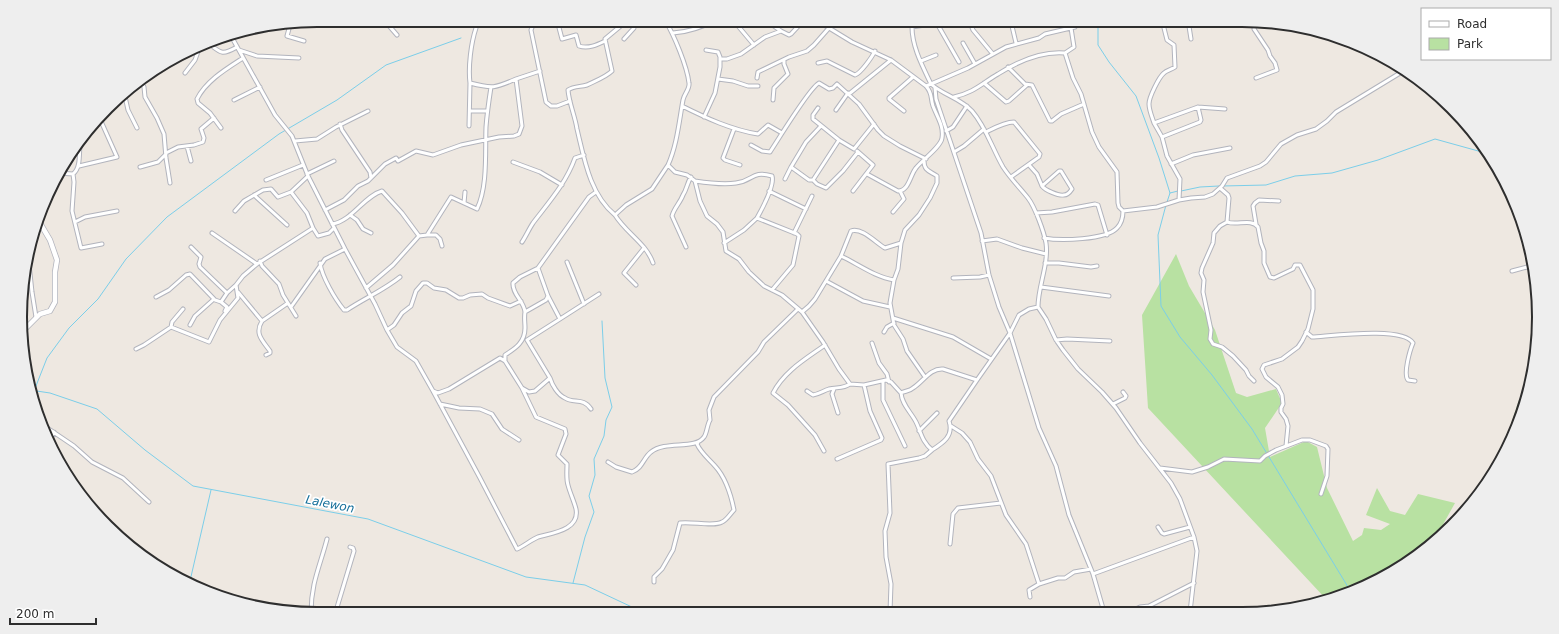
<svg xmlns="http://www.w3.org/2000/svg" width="1559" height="634" font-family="'DejaVu Sans',sans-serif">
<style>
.green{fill:#b8e1a2}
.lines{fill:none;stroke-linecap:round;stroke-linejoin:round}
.stream{stroke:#7bcee9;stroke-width:1}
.street-casing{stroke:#b2b4bd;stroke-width:5}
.secondary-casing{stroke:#b2b4bd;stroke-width:6}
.street{stroke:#fff;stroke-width:3}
.secondary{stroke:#fff;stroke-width:4.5}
.labels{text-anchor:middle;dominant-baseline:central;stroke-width:3.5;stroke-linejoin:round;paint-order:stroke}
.water-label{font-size:12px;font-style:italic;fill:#156f9a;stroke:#fff}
.rim{fill:none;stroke:#2e2e2e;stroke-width:2}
</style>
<rect width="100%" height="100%" fill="#eee8e1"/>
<!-- green -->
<path class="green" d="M1176,254l13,32 26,44 21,63 11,4 29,-8 6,14 -17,25 5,29 36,-16 11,6 10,41 26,53 9,-6 2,-7 17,2 9,-6 -24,-9 11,-27 13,23 15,4 13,-21 37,9 -19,34 -2,6 -61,40 -48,15 -177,-190 -6,-93z
M1519,400l6,3 -2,9 -8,17 -5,-2z"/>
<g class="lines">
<!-- stream -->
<path class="stream" d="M1098,20v25l11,17 27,34 23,62 11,35 -3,9
M1223,186l43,-1 29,-9 37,-3 46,-13 57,-21 54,15
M1181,191l19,-4 19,-1
M1170,193l8,-2
M1166,205l-8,30 3,71 19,31 32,38 40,54 96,158 6,2
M30,390l20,3 47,16 48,41 48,36 175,33 158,58 59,8 49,23 6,5
M34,391l13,-33 22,-30 29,-29 28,-40 41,-42 112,-83 58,-34 49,-35 75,-27
M190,581l21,-91
M573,583l12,-46 9,-25 -5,-16 6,-21 -1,-16 10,-23 2,-16 6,-13 -7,-29 -3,-57
M1336,595l12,-8"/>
<!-- street casing -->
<g class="street-casing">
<path id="street" d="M325,20l4,3
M384,20l13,15
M544,20l-11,5 -2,5 15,72 5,4h6l13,-5
M557,20l5,19 14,-4 3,11c9,3 18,-1 26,-5
M665,20c9,15 22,46 24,63 1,6 -5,11 -6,17 -4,22 -6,45 -15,65l7,7 12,3 8,6 5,20 7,15 10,8 6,8 3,19 13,8 10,13 15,14 18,9 20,17 21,30 16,27 11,15 14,1 22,-5 5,2 10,11c4,-2 9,-2 12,-5 10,-6 17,-20 30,-19l34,11 33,-47 9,-18 10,-6 9,-2
M733,20l21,25
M765,20l16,11
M816,20l36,22 39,18 35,26 5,-2c12,11 29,14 41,27 14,16 20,37 31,56 7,11 17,21 25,31 7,9 16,34 18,45 3,21 -8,43 -8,64l8,12 10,21 7,10 15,19 24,23 14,16 24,35 31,40 9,16 14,38 3,14 -7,61
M910,20l2,7 13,-2 10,-5
M935,20l24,42
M969,20l4,10 19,23
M1013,20l-2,2 5,21
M1188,20l3,19
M1229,20l1,1
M1256,22l-2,7 14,21 2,6 5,7 2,7 -21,8
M1039,23l7,1 15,-4
M290,25l-3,11 17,5
M912,27c0,20 11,40 19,57l37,-16 38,-21 33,-9 6,-4 30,-7 2,-3 -1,-4
M673,33c15,-1 28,-5 42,-13
M230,34l45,81 17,21 16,40 37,73 30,55 12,26 10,17 19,14 17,30 5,2 11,-4 51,-31 5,3v-6c11,-7 20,-13 20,-27 0,-6 -1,-10 0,-16l21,-12 2,-4
M624,39l10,-11 1,-8
M207,42c14,11 14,14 30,5
M963,43l12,21
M239,50l18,6 42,2
M1065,53l9,-6 -3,-19
M720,59h7l14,-5 24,-17 16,-6 8,4 2,-1 13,-14
M921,61l15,-6
M818,63l9,-2 28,14c6,-2 17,-18 20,-24
M1008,67l17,17 7,1 18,36h2l9,-7 23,-10
M185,73l10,-13 5,-14
M757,78l1,-6 31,-15 18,-6 7,-6 15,-17 13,-8
M718,79l15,2 15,5h10
M140,80l4,7 1,10 12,21 7,16 2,24 4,25
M470,83c-2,-16 1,-40 6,-55
M984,83l22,19 3,-1 18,-16
M935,88l1,11 45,134 8,42 10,32 11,26 29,95 17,38 13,49 24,59 11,38
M124,92l4,18 9,18
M849,94l42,-34
M954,97c21,-5 27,-13 44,-23 19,-12 44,-23 67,-21l8,25 8,16 11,38 7,15 18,25 1,31 1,4 4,4
M234,100l26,-13
M773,100l1,-12 14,-14 -4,-10v-4
M682,106c24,12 50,24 76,28l10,-9 14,8
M818,108l-5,7v4l26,21 15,9 20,-25
M836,110l12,-17
M470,111h17
M904,111l-15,-12v-1l24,-21
M704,117l11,-24 5,-26v-10l-2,-5 -12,-2
M1154,123c-2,-6 -5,-13 -5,-19 0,-7 10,-27 15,-31 3,-3 7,-3 11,-6l-1,-22 -7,-5 -5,-20
M340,124l2,6 28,42 1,6
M469,126l1,-43c23,6 25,5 46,-4
M821,126l-15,16 -15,25 18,13h4l26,-40
M221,128l-11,-15 -12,-10 -1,-4c9,-18 29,-30 46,-41
M734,129l-11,29 2,2 15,5
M946,131l7,-4 14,-21
M986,132c8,-4 19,-10 28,-10l26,32 -1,3 -28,20
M1162,137l38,-15 1,-2 -3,-13
M295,141l22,-2 19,-12 32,-16
M751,145l11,6 8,1c8,-12 40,-65 49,-69l10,6 4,-1 4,-4 22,20 19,26 6,6 16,10 26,13
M187,146l4,15
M954,152l10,-6 20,-17
M166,153l12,-6 16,-2 9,-3 1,-4 -3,-9 13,-11
M513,162l27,10 22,13
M1171,164l22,-9 37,-7
M1029,165l8,9 5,12 17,-15h2l11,18c-2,3 -4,6 -8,6 -6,1 -19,-5 -22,-9
M79,166l38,-9 -17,-38
M140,167l18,-5 8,-8
M58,173l15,1c8,-6 6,-21 7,-30
M73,174l1,8 -2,29 9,37 21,-4
M307,174l27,-13
M867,174l31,17c11,0 12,-16 18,-23 5,-7 25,-21 26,-30 2,-12 -5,-21 -9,-32 -3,-9 0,-12 -7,-20
M308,176l-17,16 16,21 6,15
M785,179l6,-12
M266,180l37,-15
M813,180l4,4 9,4 17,-17 15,-19
M695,181c13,2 29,4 41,2 18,-2 15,-13 36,-7 3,9 -10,33 -15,42l40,16 2,2 -6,29 -21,25
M1220,188l8,7 1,3 -2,24c10,4 24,-4 31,5l3,16 3,8v12l6,14 4,1 19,-9 2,-4h5l13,25v19l-5,20 -6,12 -4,6 -16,12 -18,6 -2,4 4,8 12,10 4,8 1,9 -2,4v4l5,7 2,7 -2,20
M769,191l37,18
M853,191l20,-26 -16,-14
M254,195l33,30
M1179,200l1,-21 -13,-23 -5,-19 -8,-14 44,-16 27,2
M464,203l13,6c11,-23 8,-57 9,-82 1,-14 3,-27 5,-40
M325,210l19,-10 14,-14 10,-5 17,-17 11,-6 2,3 18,-10 17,4 28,-10 38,-8 15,-1 5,-2 3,-8 -6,-47 24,-8
M235,211l9,-10 19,-11 8,-1 7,8 13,-5
M893,212l11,-13 -4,-8
M1036,213l16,-1 43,-8 3,1 9,30
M350,215l7,5 6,9 8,4
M615,215c-25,-20 -31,-57 -38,-86 -2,-13 -8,-26 -9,-39 6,-4 12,-3 19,-5 8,-4 19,-8 25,-14l-7,-32 18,-15 2,-4
M75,222l10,-5 32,-6
M1227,222l-7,4 -6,7 -1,10 -11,25 -1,5 3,7 -1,12 8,38 -1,9 3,5 9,3 11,9 13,14 3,6 5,5
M332,224c20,-3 32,-28 50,-33l20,22 17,23
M1256,224l-3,-18 2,-3 4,-3 20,1
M212,233l45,31
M794,233l18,-37
M427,235h9l4,4 2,7
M1044,238c16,3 62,2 73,-10 5,-5 6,-11 6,-17l34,-4 22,-7 12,-2 14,-1 8,-3 9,-8 5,-8 33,-12 6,-4 15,-18 16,-9 19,-6 11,-8 9,-9 69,-42
M982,241l15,-2 25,9 24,6
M522,242c4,-6 7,-13 11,-19 16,-21 33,-40 42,-65l9,-3
M724,243l20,-13 13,-12
M191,247l10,10 -2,7 1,3 27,26 10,-9
M686,247l-14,-31c2,-8 8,-13 11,-21 4,-6 4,-12 8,-18
M28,255l4,37 4,25
M841,256c17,8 34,21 53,24l-4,23 4,22 9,14 4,12 18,26
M260,261l2,5 17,18 4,11 13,21
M567,262l17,42
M320,263c2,14 15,36 24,47h3c18,-12 37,-20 53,-33
M653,263c-7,-20 -27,-30 -38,-48l11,-10 26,-16 16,-24
M1045,263h14l32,4 6,-1
M1512,271l15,-4 6,-4
M953,278l27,-1 9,-2
M894,280l4,-11 3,-26
M826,281l37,20 27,6
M636,285l-12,-12 20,-25
M1041,287l68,9
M366,288l27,-23 26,-29 8,-1 24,-38 13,6 1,-11
M238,292l24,29
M156,297l13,-7 17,-15 4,-1 25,26 6,2 6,5 -2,4
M221,302l6,-9
M291,307l34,-48 20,-10
M183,309l-11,13 -1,5 38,15 11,-22 18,-22 -2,-13 7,-9 14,-12 56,-36 5,8 11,-3 5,-5
M525,312c-1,-11 -13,-18 -12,-29l7,-6 18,-9
M802,312l7,-6 6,-7 26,-43 10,-25c11,-4 25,12 34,17l16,-5 4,-13 14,-15 11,-17 7,-15v-7c-7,-5 -13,-5 -13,-15
M893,318l60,19 38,22
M560,319l39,-25
M190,325l5,-9 19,-17
M387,330l7,-5 8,-12 9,-7 5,-15 7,-8h4l7,5 12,2 13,8h4l7,-3 12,-1 6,4 22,8 11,-5
M884,332l3,-5 7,-4
M1306,332l6,5c19,-1 91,-11 101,6 -3,7 -10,31 -5,37l7,1
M1056,340l11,-1 43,2
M872,343l7,20 8,11 2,8
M136,349l8,-4 27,-18
M266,355l4,-2v-2c-7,-10 -16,-17 -8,-30l26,-18
M505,361l17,27 7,4 6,-1 15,-13 -23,-38 33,-21 -12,-23 -10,-28 51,-71 7,-5
M550,378c2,7 8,17 15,20 9,6 18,-1 26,11
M883,381v19l22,46
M834,389l-2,5 6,19
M433,391l47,87 37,71c7,-3 14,-9 21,-12 14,-4 42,-7 38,-28 -2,-8 -6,-16 -8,-24 -2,-6 -1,-14 -1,-21l-9,-9 8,-21 -1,-5 -29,-12 -14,-29
M807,391l6,4c6,-1 10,-4 16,-6 7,-2 14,0 21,-5
M901,393c1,12 10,19 15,29 5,10 6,20 16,28 11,-7 22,-14 17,-29l28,-41
M440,404l19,4 21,1 12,5 10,15 17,11
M1113,404l12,-6 1,-2 -3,-4
M40,423l34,23 18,16 31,16 26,24
M951,426l11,7 8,9 8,17 13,17 15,39 20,29 13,40
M919,431l18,-18
M49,443l5,-11
M824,451l-9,-16 -27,-30 -15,-12c11,-22 34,-35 52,-48
M837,459l44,-19 1,-2 -12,-27 -6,-26
M608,462l8,5 16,5c11,-4 11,-14 19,-20 15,-12 44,-2 53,-15 3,-4 3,-12 6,-17l-1,-10 5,-13 44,-45 6,-10 34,-33
M1160,468l32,4 16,-5 16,-8 36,2 5,-5 11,-6 26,-10h8l16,6 2,3 -1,27 -6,18
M1158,527l4,6 2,1 26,-7
M950,544l3,-30 5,-6 43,-5
M1093,574l101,-37
M654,582v-5l8,-8 11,-19 7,-27c11,-2 33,4 42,-1 5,-2 8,-8 12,-12 -3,-15 -8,-32 -19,-44 -7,-8 -14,-13 -18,-22l1,-2
M1030,597l-1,-7 10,-6 19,-6h7l9,-6 17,-3
M890,612l1,-28 -5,-27 -1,-26 5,-18 -2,-49 31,-6 6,-2 7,-6
M1129,612l11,-5 9,-1 45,-23
M311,613c0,-30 9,-47 16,-74
M335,614l19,-63 -1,-3 -3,-1"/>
</g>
<!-- secondary casing -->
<g class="secondary-casing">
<path id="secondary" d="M24,330l16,-16 10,-3 5,-9v-30l2,-12 -7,-20 -13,-22"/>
</g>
<!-- street -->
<use href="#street" class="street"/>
<!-- secondary -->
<use href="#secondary" class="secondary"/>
</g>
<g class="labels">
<!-- water labels -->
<g class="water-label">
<text transform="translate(330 504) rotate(11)">Lalewon</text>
</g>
</g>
<!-- crop -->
<path d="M0 0H1559V634H0ZM317 27H1242A290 290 0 0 1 1532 317V317A290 290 0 0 1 1242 607H317A290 290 0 0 1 27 317V317A290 290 0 0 1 317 27Z" fill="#eee" fill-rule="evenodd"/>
<path class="rim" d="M317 27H1242A290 290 0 0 1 1532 317V317A290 290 0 0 1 1242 607H317A290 290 0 0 1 27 317V317A290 290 0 0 1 317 27Z"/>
<!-- legend -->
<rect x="1421" y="8" width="130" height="52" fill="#ffffff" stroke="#ababab"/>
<rect x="1429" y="21" width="20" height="6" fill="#ffffff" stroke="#ababab"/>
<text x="1457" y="28" font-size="12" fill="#2e2e2e">Road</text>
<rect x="1429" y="38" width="20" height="12" fill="#b8e1a2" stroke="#ababab"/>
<text x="1457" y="48" font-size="12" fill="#2e2e2e">Park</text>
<!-- scale -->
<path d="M10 618v6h86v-6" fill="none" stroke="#2e2e2e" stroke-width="2"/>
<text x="16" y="618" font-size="12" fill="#2e2e2e" stroke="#ffffff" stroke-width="3" paint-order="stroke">200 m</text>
</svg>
